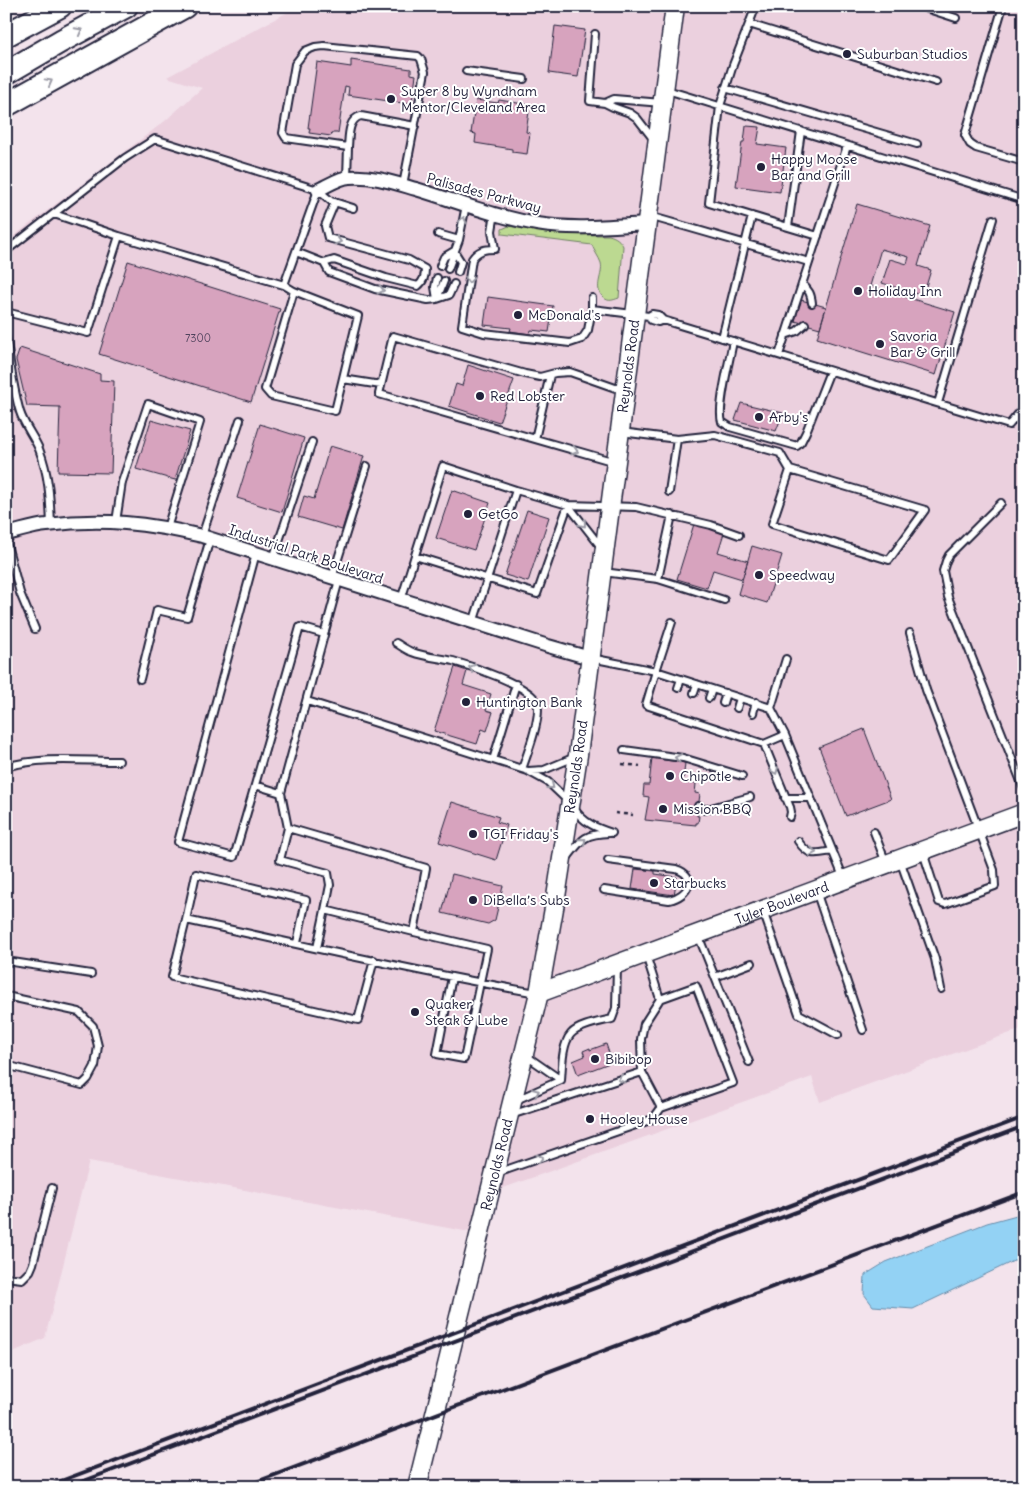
<svg xmlns="http://www.w3.org/2000/svg" width="1030" height="1493" font-family="Delius,sans-serif">
<style>
.built{fill:#ebd0de}
.green{fill:#bcd991;stroke:#6f7e66}
.water{fill:#93d2f4;stroke:#668caa}
.building{fill:#d7a3be;stroke:#22223b}
.lines{fill:none;stroke-linecap:round;stroke-linejoin:round}
.lane-casing{stroke:#22223b;stroke-width:10}
.street-casing{stroke:#22223b;stroke-width:16}
.secondary-casing{stroke:#22223b;stroke-width:21}
.highway-casing{stroke:#22223b;stroke-width:26}
.path{stroke:#22223b;stroke-width:2.5;stroke-dasharray:4 4;stroke-linecap:butt}
.lane{stroke:#fff;stroke-width:6}
.street{stroke:#fff;stroke-width:12}
.secondary{stroke:#fff;stroke-width:18}
.highway{stroke:#fff;stroke-width:22}
.rail{stroke:#22223b;stroke-width:4}
.oneway{stroke:#9c9ca7}
.poi-dot{fill:#22223b;stroke:#fff;stroke-width:2}
.labels{text-anchor:middle;dominant-baseline:central;stroke-width:4;stroke-linejoin:round;paint-order:stroke}
.number-label{font-size:11px;fill:#4f425c}
.poi-label{font-size:14px;fill:#22223b;stroke:#fff;text-anchor:start}
.street-label{font-size:14px;fill:#22223b;stroke:#fff}
</style>
<rect width="100%" height="100%" fill="#f3e3ec"/>
<filter id="ink" filterUnits="userSpaceOnUse"><feTurbulence type="fractalNoise" baseFrequency=".02" numOctaves="2"/><feDisplacementMap in="SourceGraphic" scale="10" xChannelSelector="R" yChannelSelector="G"/><feConvolveMatrix kernelMatrix="1 2 1 2 8 2 1 2 1" color-interpolation-filters="sRGB"/></filter>
<g filter="url(#ink)">
<!-- built -->
<path class="built" d="M299,6h322l47,8 -82,639 -236,-79 -100,-31 -4,14 338,105 -47,315 -62,256 -386,-72 -44,177 -39,17v-1113l159,-121 37,-33 -35,-11z
M679,6h345v1022l-204,74 -8,-25 -317,114 59,-249z"/>
<!-- green -->
<path class="green" d="M509,226c34,8 66,9 100,9 7,2 11,5 14,11l-4,52c-6,2 -10,4 -15,0 -12,-10 0,-23 -3,-35 -2,-6 -7,-12 -9,-18l-90,-11v-5z"/>
<!-- water -->
<path class="water" d="M1024,1213v43l-111,53 -40,-3 -9,-12 1,-19 21,-13 101,-39z"/>
<!-- building -->
<path class="building" d="M555,26l30,4 -7,47 -29,-4z
M351,60l60,9v5l5,1 -4,27h-3v2l-61,-9 1,-8 -4,-1 -7,47h-6l-1,3 -22,-3 1,-5h-2l9,-66 34,5z
M476,100l22,3 1,-3 31,5 -4,27 4,1 -3,21 -15,-2v-3l-37,-6 1,-9 -5,-1z
M746,126l14,1 -3,17 29,4 -6,44 -44,-6 6,-44h2z
M857,204l73,22 -12,40 13,4 -8,26 -41,-13 8,-24 17,5 2,-7 -28,-8 -11,37 85,26 -19,63 -119,-37z
M128,261l152,48 -29,93 -152,-48z
M488,297l65,9 -4,26 -18,-2 -1,4 -20,-3 1,-3 -27,-3z
M801,300l25,7 -6,21 -25,-7z
M20,348l80,26v6l14,1 -3,92 -53,-1 2,-65 -33,-1 -11,-46z
M468,365l46,15 -15,42 -50,-16 7,-22 6,2z
M741,403l42,10 -7,18 -41,-11z
M151,420l39,11 -15,49 -39,-11z
M260,424l44,14 -22,74 -45,-14z
M330,446l34,10 -22,74 -44,-13 6,-21 10,3z
M452,490l38,13 -16,47 -38,-12z
M527,510l22,7 -21,65 -23,-7z
M694,524l30,9 -6,19 30,9 -6,18 -29,-9 -6,18 -30,-9z
M752,546l30,9 -15,48 -29,-9z
M455,667l12,4 -4,14 28,9 -5,16 7,2 -6,19 -5,-2 -5,15 -43,-13z
M864,729l27,70 -45,17 -27,-69z
M652,758l33,5 -2,19 13,2 -1,9 5,1 -3,22h2l-1,7h-2v2l-51,-5 4,-23 -6,-1 1,-11h5z
M452,802l47,15 -2,5 10,3 -11,35 -57,-18z
M635,869l20,2v3l22,3 -3,18 -42,-6z
M452,874l51,12 -8,34 -7,4 -46,-11z
M606,1044l6,18 -34,13 -5,-14 12,-5 -2,-5 7,-3v2z"/>
<g class="lines">
<!-- lane casing -->
<g class="lane-casing">
<path id="lane" d="M756,6l-23,59 -13,41 -11,97 79,24 13,-96
M919,6l37,12
M1003,6l-38,129 5,9 6,4 48,14
M749,24l187,58
M595,34l-5,67 15,2 8,4 17,6 7,5 17,22
M466,71l58,8
M725,88l192,56
M667,90l357,110
M605,103l9,-4 48,4
M348,147c1,-11 0,-28 13,-31l54,10
M347,177l1,-30 -62,-9 -3,-5 12,-69 10,-13 10,-4 9,-1 94,10 3,3 4,13 -22,113
M495,213l-3,18 3,18c-10,0 -17,1 -23,10l-10,67 22,7 86,10 12,-4 6,-9 4,-21
M54,214l65,22
M649,216l160,46
M788,227l30,9
M438,234l21,6
M6,251l119,-93 30,-19 163,51 13,11 22,7
M296,252l28,11 10,-3 52,18 32,8c6,-5 7,-10 7,-17l-16,-9 -81,-22 -3,-12 10,-24
M324,263l5,9 46,17 53,11 9,-1 7,-18
M440,266l4,-9 10,-6 7,11 -3,10
M448,269l11,-29 7,-35
M437,278l-2,9 2,12 12,-4 5,-11
M802,284c7,6 9,10 10,19
M294,291l-29,98 6,7 64,15 23,-95 -64,-25 -10,-6 34,-95
M592,298v11l57,7 3,-2 6,1 5,5 -5,2 -7,-2 -2,-4
M6,312l82,21 31,-97 165,49
M663,320l346,105 15,-18
M785,335l12,-4 8,-7
M6,337c4,25 7,51 14,75 4,13 14,25 19,37 10,25 11,50 12,76
M722,338l30,-122
M733,341c-3,18 -16,67 -11,81l8,5 67,19 4,-4 5,-10 24,-61
M779,355l68,-209
M343,379l38,6
M938,403l55,-184
M621,432l56,7 38,-4 65,18 10,17 -18,54 117,36 36,-50 -135,-40
M535,439l15,-64
M615,462l-236,-68 14,-58 132,38 15,3 15,-4 15,-1 54,19
M669,492l8,-53
M1001,503l-52,52 -3,6 -3,10 5,26 76,192
M116,522l6,-40 26,-78 52,18 -33,106
M202,536l38,-116
M6,541l14,52 15,36
M601,547l-33,-42 68,2 75,18 28,10
M273,559l39,-117
M603,572l55,7 66,21
M332,578l35,-112
M658,579l14,-64
M401,600l42,-134 73,24 52,15 -31,89 -122,-38
M473,623l43,-133
M910,633l16,57 68,180 1,16 -50,18 -6,-2 -16,-50
M396,643c5,3 10,7 16,9 13,5 28,6 41,9 18,5 79,25 84,42 5,13 -10,52 -15,66
M591,658l65,13 16,-49
M140,679l17,-69 30,7 23,-78
M678,688l3,-9
M694,693l3,-9
M709,698l3,-9
M307,701l221,70 20,11 19,18
M723,703l3,-10
M737,708l3,-10
M771,708l15,-49
M753,713l3,-11
M785,735l-14,-27 -115,-37 -10,34 118,39 21,-9 59,144
M764,744l25,61
M624,750l59,8 59,18
M493,760l23,-76
M6,767c36,-11 76,-6 113,-6
M528,771l16,-1 31,-13
M255,785l-21,72 -56,-15 78,-289
M281,793l-26,-8 45,-158 24,7
M785,798h25
M698,806l3,1 3,3 46,-13
M790,807l1,5 -1,5
M574,808c9,15 23,20 38,25
M288,828l138,40 -12,64 -89,-22 5,-25 -2,-12 -48,-13 8,-32 -7,-35 58,-213
M874,832l12,31
M798,841c11,16 17,13 34,10
M567,858c15,-19 17,-24 42,-25
M900,860l35,99 6,30
M604,890l65,10c20,-4 29,-24 7,-31l-68,-9
M816,891l47,139
M763,911l36,103 39,21
M186,920l10,-46 110,26 -9,43
M414,932l73,17 -23,110 -27,-5 15,-77
M698,935l51,127
M317,948l8,-38
M646,955l14,44
M374,960l-16,60 -186,-43 14,-57c117,25 234,53 351,73
M6,961l85,13
M715,977l37,-14
M6,996l73,16 14,14 5,20 -3,20 -7,13 -6,6 -76,-20
M525,1055l36,25
M642,1072l-1,-33 3,-15 7,-11 9,-14 36,-13 37,97 -72,25
M561,1080c1,-13 1,-36 10,-46 8,-9 29,-12 41,-15l4,-11 1,-42
M514,1101l47,-21
M497,1173l156,-54 8,-11 -19,-36 -131,43
M6,1277l16,2 8,-8 3,-7 19,-76"/>
</g>
<!-- street casing -->
<g class="street-casing">
<path id="street" d="M318,190c9,-4 22,-13 32,-13 22,-2 45,6 66,12 40,12 80,28 121,35 36,6 74,2 110,0
M6,534c14,-3 28,-8 41,-9 56,-7 101,-2 155,11l346,110 42,12"/>
</g>
<!-- secondary casing -->
<g class="secondary-casing">
<g id="secondary">
<path id="s1" d="M539,993l485,-180"/>
<path id="s2" d="M417,1487l122,-494 17,-96 22,-142 97,-749"/>
</g>
</g>
<!-- highway casing -->
<g class="highway-casing">
<path id="highway" d="M6,35l54,-29
M6,73l55,-32 65,-35
M6,105l179,-99"/>
</g>
<!-- path -->
<path class="path" d="M622,764l18,2
M615,813l18,2"/>
<!-- lane -->
<use href="#lane" class="lane"/>
<!-- street -->
<use href="#street" class="street"/>
<!-- secondary -->
<use href="#secondary" class="secondary"/>
<!-- highway -->
<use href="#highway" class="highway"/>
<!-- rail -->
<path class="rail" d="M45,1487l979,-370
M68,1487l956,-361
M243,1487l781,-295"/>
</g>
<!-- one-way arrows -->
<defs><path id="oneway-chevron" d="M-2-3.5L2.5 0L-2 3.5" fill="none" stroke-width="1.6" stroke-linecap="round" stroke-linejoin="round" transform="scale(1.25)"/></defs>
<g class="oneway">
<use href="#oneway-chevron" transform="translate(79 31) rotate(-28)"/>
<use href="#oneway-chevron" transform="translate(49 82) rotate(-29)"/>
<use href="#oneway-chevron" transform="translate(463 220) rotate(-78)"/>
<use href="#oneway-chevron" transform="translate(338 241) rotate(15)"/>
<use href="#oneway-chevron" transform="translate(469 280) rotate(98)"/>
<use href="#oneway-chevron" transform="translate(381 290) rotate(13)"/>
<use href="#oneway-chevron" transform="translate(575 451) rotate(16)"/>
<use href="#oneway-chevron" transform="translate(583 524) rotate(51)"/>
<use href="#oneway-chevron" transform="translate(472 668) rotate(-161)"/>
<use href="#oneway-chevron" transform="translate(678 758) rotate(-170)"/>
<use href="#oneway-chevron" transform="translate(775 771) rotate(68)"/>
<use href="#oneway-chevron" transform="translate(551 786) rotate(38)"/>
<use href="#oneway-chevron" transform="translate(583 841) rotate(-41)"/>
<use href="#oneway-chevron" transform="translate(813 852) rotate(10)"/>
<use href="#oneway-chevron" transform="translate(621 1079) rotate(162)"/>
<use href="#oneway-chevron" transform="translate(536 1092) rotate(-25)"/>
<use href="#oneway-chevron" transform="translate(540 1158) rotate(-19)"/>
</g>
</g>
<!-- markers -->
<g class="poi-dot">
<circle cx="847" cy="54" r="5"/>
<circle cx="391" cy="99" r="5"/>
<circle cx="761" cy="167" r="5"/>
<circle cx="858" cy="291" r="5"/>
<circle cx="518" cy="315" r="5"/>
<circle cx="880" cy="344" r="5"/>
<circle cx="480" cy="396" r="5"/>
<circle cx="759" cy="417" r="5"/>
<circle cx="468" cy="514" r="5"/>
<circle cx="759" cy="575" r="5"/>
<circle cx="466" cy="702" r="5"/>
<circle cx="670" cy="776" r="5"/>
<circle cx="663" cy="809" r="5"/>
<circle cx="473" cy="834" r="5"/>
<circle cx="654" cy="883" r="5"/>
<circle cx="473" cy="900" r="5"/>
<circle cx="415" cy="1012" r="5"/>
<circle cx="595" cy="1059" r="5"/>
<circle cx="590" cy="1119" r="5"/>
</g>
<g class="labels">
<!-- number labels -->
<g class="number-label">
<text x="198" y="338">7300</text>
</g>
<!-- poi labels -->
<g class="poi-label">
<text x="857" y="54">Suburban Studios</text>
<text x="401" y="91">Super 8 by Wyndham<tspan x="401" dy="16">Mentor/Cleveland Area</tspan></text>
<text x="771" y="159">Happy Moose<tspan x="771" dy="16">Bar and Grill</tspan></text>
<text x="868" y="291">Holiday Inn</text>
<text x="528" y="315">McDonald's</text>
<text x="890" y="336">Savoria<tspan x="890" dy="16">Bar &amp; Grill</tspan></text>
<text x="490" y="396">Red Lobster</text>
<text x="769" y="417">Arby's</text>
<text x="478" y="514">GetGo</text>
<text x="769" y="575">Speedway</text>
<text x="476" y="702">Huntington Bank</text>
<text x="680" y="776">Chipotle</text>
<text x="673" y="809">Mission BBQ</text>
<text x="483" y="834">TGI Friday's</text>
<text x="664" y="883">Starbucks</text>
<text x="483" y="900">DiBella’s Subs</text>
<text x="425" y="1004">Quaker<tspan x="425" dy="16">Steak &amp; Lube</tspan></text>
<text x="605" y="1059">Bibibop</text>
<text x="600" y="1119">Hooley House</text>
</g>
<!-- street labels -->
<g class="street-label">
<text transform="translate(484 193) rotate(15)">Palisades Parkway</text>
<text stroke="none"><textPath href="#s2" startOffset="1142">Reynolds Road</textPath></text>
<text transform="translate(306 554) rotate(18)">Industrial Park Boulevard</text>
<text stroke="none"><textPath href="#s2" startOffset="738">Reynolds Road</textPath></text>
<text stroke="none"><textPath href="#s1" startOffset="259">Tyler Boulevard</textPath></text>
<text stroke="none"><textPath href="#s2" startOffset="332">Reynolds Road</textPath></text>
</g>
</g>
<!-- margin -->
<rect width="1030" height="1493" fill="none" stroke="#fff" stroke-width="25"/>
<rect x="12" y="12" width="1005" height="1468" fill="none" stroke="#22223b" stroke-width="2" filter="url(#ink)"/>
</svg>
